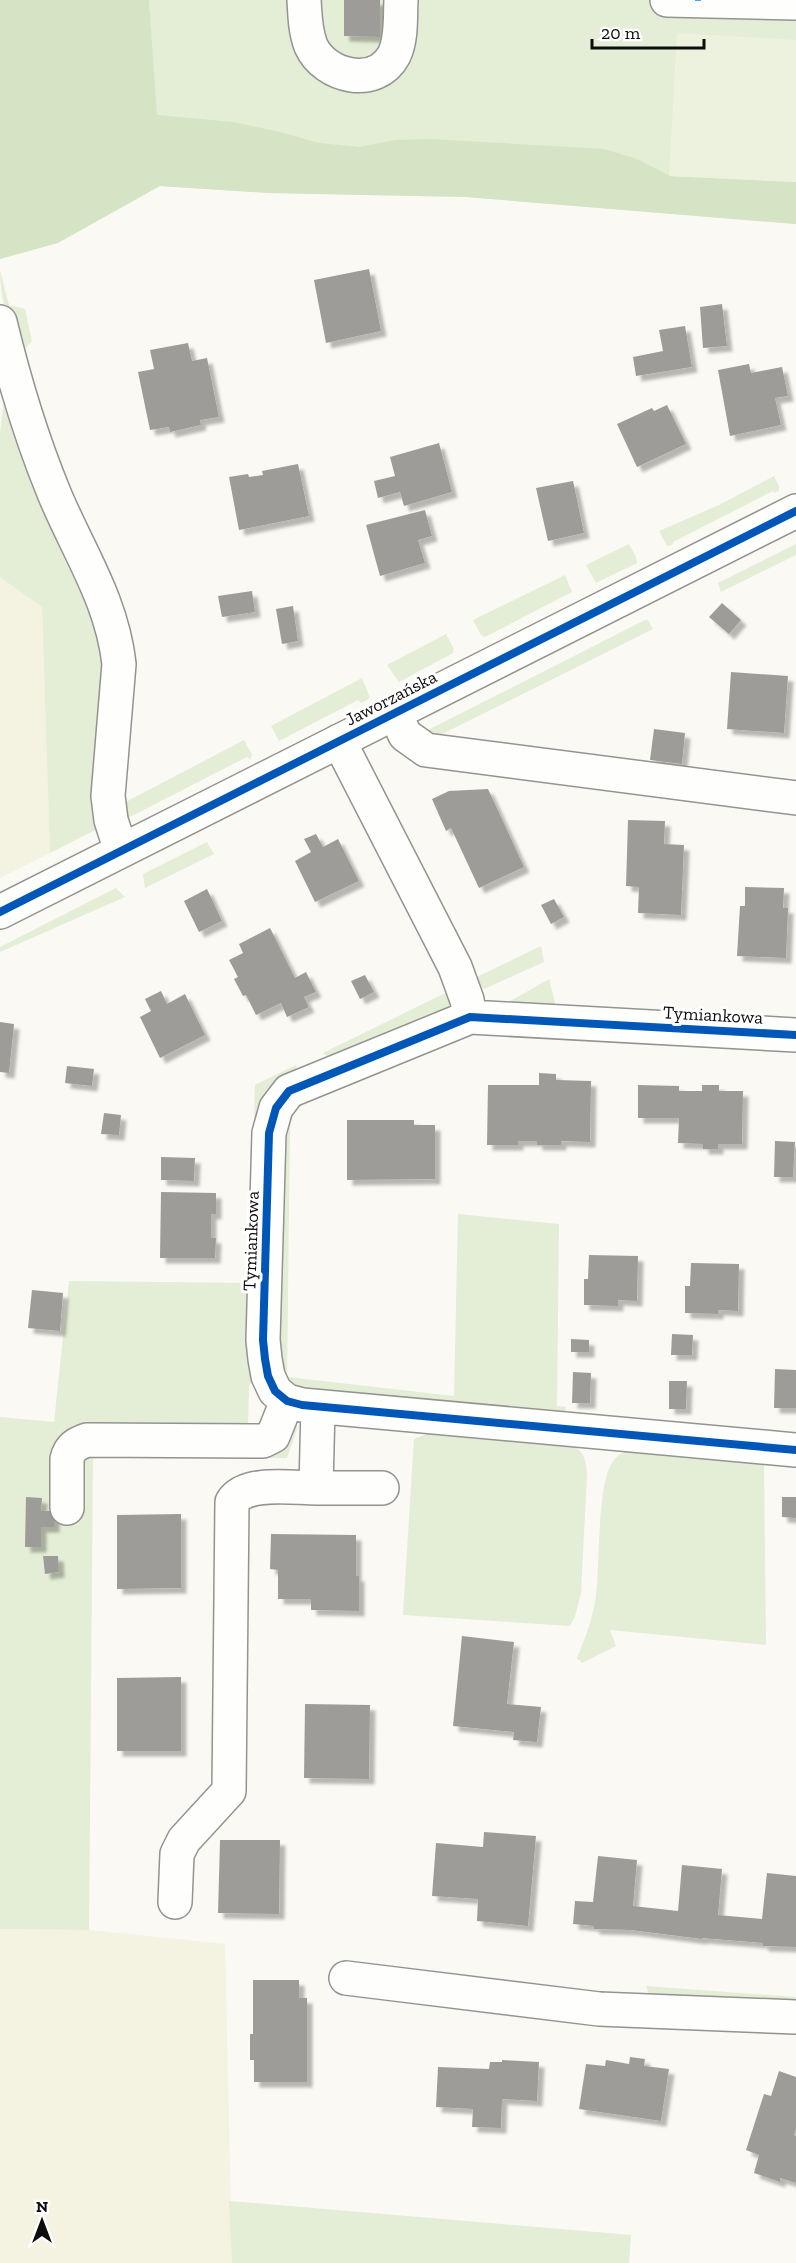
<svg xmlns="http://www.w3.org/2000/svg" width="796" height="2263" font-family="'Zilla Slab',serif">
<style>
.farmland{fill:#f4f2e1}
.green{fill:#e4edd5}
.forest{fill:#d5e4c4}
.pitch{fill:#edf2df}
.building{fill:#9e9c98;filter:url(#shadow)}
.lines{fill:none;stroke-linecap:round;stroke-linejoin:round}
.minor-casing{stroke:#949391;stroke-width:36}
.minor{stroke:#fefefd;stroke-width:33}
.quiet{stroke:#3fa9f5;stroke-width:6;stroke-dasharray:12 6;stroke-linecap:butt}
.cycleway-casing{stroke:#fff;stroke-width:11}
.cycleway{stroke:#0057b8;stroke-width:8}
.labels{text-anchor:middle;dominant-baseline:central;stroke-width:6;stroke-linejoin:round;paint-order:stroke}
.street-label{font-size:18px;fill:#0d0d0d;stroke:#fff}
</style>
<defs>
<filter id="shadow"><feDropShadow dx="5.5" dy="5.5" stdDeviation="1.5" flood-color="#0004"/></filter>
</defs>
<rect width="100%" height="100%" fill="#faf9f3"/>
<!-- farmland -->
<path class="farmland" d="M0,577l42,30 8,246 -50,25z
M0,1929l89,1 136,14 7,319h-232z"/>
<!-- green -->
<path class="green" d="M149,0h647v224l-330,-27 -197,-4 -109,-7z
M0,270l9,35 16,4 7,32 -12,13c-11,-28 -20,-54 -20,-84z
M0,359l107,274 -8,195 -49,25 -8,-246 -42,-30v-144l4,-33 -4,-13z
M774,476l5,10v5l-5,2 -1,-2 -100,51 -1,3 -5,1 -8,-15 60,-26z
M629,544l7,13 1,6 -41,20 -10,-18z
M796,544v11l-75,37 -3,-9z
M565,575l7,17 -87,45 -4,-2 -8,-15z
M647,619l6,10 -219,109 -8,-7z
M446,634l8,15 -1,4 -54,29 -12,-17z
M362,678l8,20 -9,5 -3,-3 -79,41 -8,-15z
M244,740l8,15 -2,5 -3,-3 -121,62 -4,-15z
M350,795l6,1 95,200 -1,8 -5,8 -112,48 -10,-7 124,-61z
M207,842l7,12 -69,34 -2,-14z
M116,888l9,9 -125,55v-5z
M541,946l3,16 -60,27 -11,-10z
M549,979l7,28 -54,-1z
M296,1065l1,12 -44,80 2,-72z
M396,1065l-92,38 -10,9 -4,16 -3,249 167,19 4,-182 101,10 -2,182 9,1 -1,6 -263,-21 -21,-16 -2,-12 2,-231 15,-30z
M69,1281l181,2 4,89 -5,15 -1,38 50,1 -11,32 -194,-1 -4,473 -89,-1v-512l54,5z
M437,1430l134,14c13,8 15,15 16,30l-6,119 -6,23 -5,10 -167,-11 11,-176z
M639,1447l122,12 3,6 2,180 -156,-15 6,16 -34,17 -5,-5c8,-20 16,-39 19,-62 4,-30 1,-110 16,-133 7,-11 16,-13 27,-16z
M646,1986l150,11v9l-146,-8z
M229,2201l402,34 -2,28h-397z"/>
<!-- forest -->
<path class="forest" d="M0,0h149l8,115 76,7 47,10 39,11 41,4 35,-7 35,-1 174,10 33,10 33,17 126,6v42l-330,-27 -197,-4 -109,-7 -102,57 -58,16z"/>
<!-- pitch -->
<path class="pitch" d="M677,33l119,7v142l-127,-6z"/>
<!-- building -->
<path class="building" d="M344,0h36v37l-36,-1z
M369,269l12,62 -55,12 -12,-63z
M722,304l5,42 -24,2 -3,-41z
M685,326l7,41 -56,9 -3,-19 30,-6 -4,-21z
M188,343l4,18 15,-3 12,59 -19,3 1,5 -31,7 -1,-5 -19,3 -12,-58 16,-3 -4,-19z
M749,364l2,9 31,-6 6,29 -13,2 6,27 -51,11 -12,-66z
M667,405l19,39 -49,23 -20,-43 35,-16 2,3z
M439,443l13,49 -48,14 -4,-14 -22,6 -4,-17 21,-5 -5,-19z
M298,464l11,52 -70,14 -10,-53 19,-3 1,3 14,-2 -1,-4z
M573,481l11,52 -36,8 -12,-53z
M425,510l7,26 -14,4 7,23 -45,13 -14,-51z
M252,591l3,21 -33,5 -4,-21z
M722,603l19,17 -12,14 -20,-17z
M293,606l5,35 -16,3 -6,-35z
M731,672l57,4 -4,57 -57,-4z
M654,729l31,4 -3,31 -32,-4z
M488,789l36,78 -45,21 -28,-60 -5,3 -14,-32 17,-8z
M628,820l37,1 -1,23 20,1 -3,70 -43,-2 1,-26 -13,-1z
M316,834l7,13 15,-8 21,42 -44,21 -20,-41 16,-9 -7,-13z
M745,887l39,1 -1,20h5l-2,50 -49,-2 3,-50h5z
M207,889l15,32 -23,11 -15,-31z
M554,899l10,18 -13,7 -10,-19z
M270,928l25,50 11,-6 10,20 -12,5 5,10 -22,10 -6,-14 -25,12 -10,-20 -3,1 -9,-17 4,-2 -9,-17 14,-7 -4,-9z
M365,975l9,17 -14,7 -9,-18z
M161,991l6,13 18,-10 20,41 -45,23 -20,-41 11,-6 -6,-12z
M0,1022l14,2 -5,49 -9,-1z
M67,1066l27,3 -2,17 -27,-3z
M539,1073l17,1v6l35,1 -1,61 -29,-1v4h-24v-4h-19v4h-31l1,-60h51z
M638,1085l41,1v5h23v-6h17v6h24l-1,53h-24v5h-15v-5l-25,-1 1,-25h-41z
M104,1113l17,2 -2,20 -18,-1z
M347,1120h67v5h21v54l-88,1z
M775,1141l20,1 -2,35h-19z
M161,1157l34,1 -1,23 -33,-1z
M161,1192l55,1v21h-5v24h5l-1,20h-55z
M589,1255l49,1 -1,45 -19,-1v6l-34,-1v-26h4z
M691,1263l48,1 -1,47 -20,-1v4l-33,-1v-27h5z
M32,1290l31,3 -3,38 -32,-3z
M672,1334l21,1 -1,20h-21z
M571,1339l18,1v12h-18z
M775,1369l21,1v38h-22z
M573,1372l18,1 -1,30h-18z
M669,1381h18l-1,28h-17z
M26,1497l16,1 -1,13h13v16h-13v20h-16z
M782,1497h14v21l-14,-1z
M181,1514v74l-64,1v-74z
M271,1534l85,1v41h3v35l-48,-1v-11h-33v-29l-8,-1z
M43,1556h15l1,16 -14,2z
M462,1636l52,6 -7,62 34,3 -4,35 -24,-2 1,-8 -61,-6z
M181,1677v74h-64v-73z
M305,1704l65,1 -1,74 -65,-1z
M484,1832l52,4 -8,90 -51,-5 1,-22 -46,-3 4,-53 47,4z
M220,1840h60l-1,74 -61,-1z
M598,1856l39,4 -4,46 45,5 4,-46 40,4 -4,46 44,4 5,-46 29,3v71l-33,-1v-3l-61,-5v1l-71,-9 -37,-1v-3l-21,-2 2,-23 18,1z
M253,1980h46v18h8v84h-53v-22h-4v-26h3z
M630,2057l15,2 -1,7 25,3 -8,52 -82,-12 7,-45 19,2 1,-6 23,4z
M502,2060l37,2 -2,39 -35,-2 -1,29 -29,-1 1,-18 -37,-2 2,-40 51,2 1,-7h12z
M779,2071l17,6v52l-2,6 2,1v47l-16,-5v4l-26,-9 5,-18 -13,-5 18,-56 7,2z"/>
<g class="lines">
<!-- minor casing -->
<g class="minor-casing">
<path id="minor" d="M304,0c1,15 1,31 7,46 14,31 65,43 83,9 8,-16 6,-38 7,-55
M667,0l129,3
M0,322c14,58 31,115 54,171 24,58 58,107 65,171l-11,132 3,24 10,31
M395,713l10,22 21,15 370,48
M339,741l116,226 12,33 3,17
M0,912l796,-401
M796,1035l-326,-18 -181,74 -13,17 -7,25 -6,207 2,19 3,17 7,15 12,10 15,4 494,45
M316,1488h66
M67,1508v-49c3,-12 9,-15 20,-19l176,1 10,-5 14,-35
M175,1902l2,-48 7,-14 45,-49 3,-289c14,-22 61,-14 84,-14l2,-81
M346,1978l253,31 197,8"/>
</g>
<!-- minor -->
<use href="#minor" class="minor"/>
<!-- quiet -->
<path class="quiet" d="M698,0v1"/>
<!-- cycleway casing -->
<g class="cycleway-casing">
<path id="cycleway" d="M0,912l796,-401
M796,1035l-326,-18 -181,74 -13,17 -7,25 -6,207 2,19 3,17 7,15 12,10 15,4 494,45"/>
</g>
<!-- cycleway -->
<use href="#cycleway" class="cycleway"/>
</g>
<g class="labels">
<!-- street labels -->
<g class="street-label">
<text transform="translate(391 698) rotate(-27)">Jaworzańska</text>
<text transform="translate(713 1015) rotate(3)">Tymiankowa</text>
<text transform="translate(251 1241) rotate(-88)">Tymiankowa</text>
</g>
</g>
<!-- north arrow -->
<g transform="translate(42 2221)" stroke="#ffffff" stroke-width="4.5" paint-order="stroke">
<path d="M0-4.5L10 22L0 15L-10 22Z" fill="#0d0d0d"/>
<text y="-9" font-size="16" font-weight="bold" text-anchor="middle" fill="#0d0d0d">N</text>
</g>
<!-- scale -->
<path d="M592 39v9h112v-9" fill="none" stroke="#0d0d0d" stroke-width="3"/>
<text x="601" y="39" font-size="18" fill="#0d0d0d" stroke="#ffffff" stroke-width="4.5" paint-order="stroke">20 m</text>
</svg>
